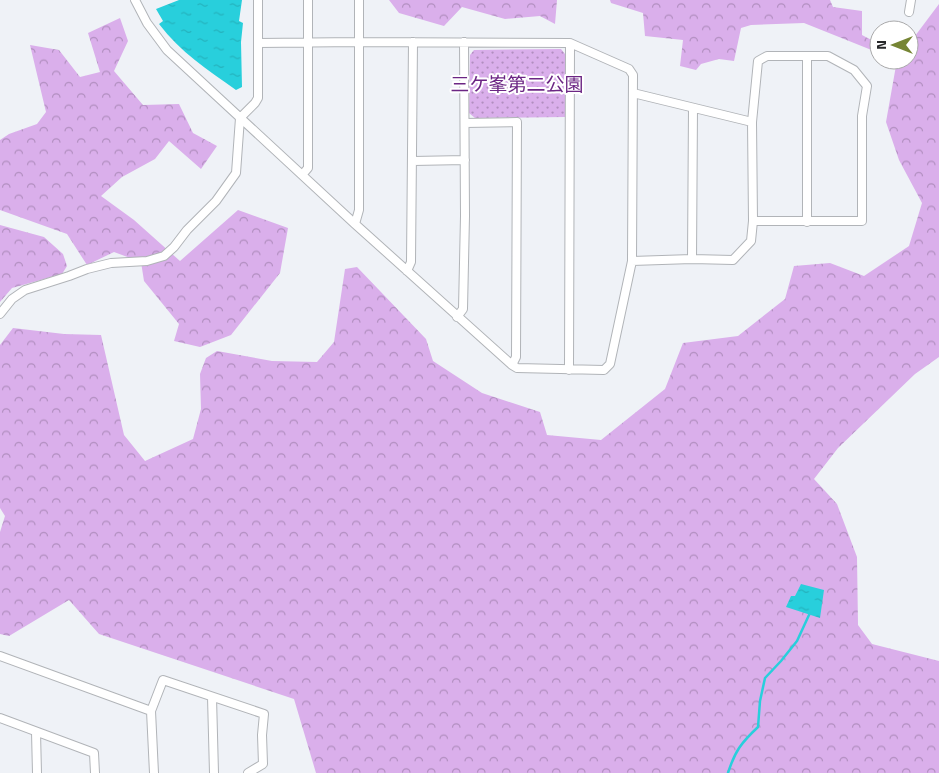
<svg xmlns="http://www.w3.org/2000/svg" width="939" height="773" font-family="'Titillium Web','Noto Sans JP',sans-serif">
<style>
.forest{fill:url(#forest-crowns)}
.park{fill:url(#park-dots)}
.water{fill:url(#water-ripples)}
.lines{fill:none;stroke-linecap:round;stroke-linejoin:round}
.stream{stroke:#28cfdc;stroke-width:2.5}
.minor-casing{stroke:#b1b4b8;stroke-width:10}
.minor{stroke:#fff;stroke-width:8}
.labels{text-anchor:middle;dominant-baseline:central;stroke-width:4;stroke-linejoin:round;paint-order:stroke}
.park-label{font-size:19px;fill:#6c2684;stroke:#fff}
</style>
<defs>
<pattern id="forest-crowns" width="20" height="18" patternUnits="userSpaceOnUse" patternTransform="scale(1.25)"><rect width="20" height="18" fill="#daafeb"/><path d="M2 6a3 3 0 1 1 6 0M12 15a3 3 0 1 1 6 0" fill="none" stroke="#b18ebf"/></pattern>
<pattern id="park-dots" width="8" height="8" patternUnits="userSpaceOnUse" patternTransform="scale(1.25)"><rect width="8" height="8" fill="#daafeb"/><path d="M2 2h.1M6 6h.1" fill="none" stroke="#b18ebf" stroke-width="1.8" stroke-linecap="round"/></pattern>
<pattern id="water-ripples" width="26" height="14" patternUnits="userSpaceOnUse" patternTransform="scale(1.25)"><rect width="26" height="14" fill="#28cfdc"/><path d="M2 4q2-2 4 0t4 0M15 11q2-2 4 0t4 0" fill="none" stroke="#24b2bd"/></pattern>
</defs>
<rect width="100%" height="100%" fill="#eff2f7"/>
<!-- forest -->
<path class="forest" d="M389,0h168l-2,24 -15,-8 -35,3 -43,-12 -18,19 -45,-13z
M610,0h220l3,7 29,4v24l17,9v9l-75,-30 -53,2 -10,3 -7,33 -15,-2 -18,5 -5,6 -16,-4 3,-26 -38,-4 -2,-23 -32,-10z
M939,4v353l-24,17 -77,74 -24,31 23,25 20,53 1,68 14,19 67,17v112h-623l-22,-74 -195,-65 -30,-34 -60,36 -9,-2v-102l5,-16 -5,-8v-163l13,-17 51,6 37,1 23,100 21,26 48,-22 8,-30 -1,-35 6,-16 11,-7 55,10 45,1 17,-20 11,-73 12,-2 69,72 7,22 49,32 58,19 7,23 54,5 64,-51 18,-46 55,-7 47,-37 9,-33 36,-3 34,13 45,-30 13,-43 -23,-43 -13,-38 11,-62h12v-16z
M120,18l8,23 -14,30 29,34 36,-1 14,29 24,13 -16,23 -32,-28 -14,18 -33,18 -21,19 33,24 46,41 58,-51 50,18 -8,45 -49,62 -31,12 -26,-6 5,-17 -35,-43 -3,-19 -27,-10 -27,13 -20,-31 -67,-24v-70l9,-6 28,-10 9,-12 -16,-67 29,5 21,27 20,-5 -12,-39z
M0,225l44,12 19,17 4,12 -5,8 -50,14 -12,14z"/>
<!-- park -->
<path class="park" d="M561,49l4,5v63l-90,1 -6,-5 1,-58 4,-5z"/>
<!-- water -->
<path class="water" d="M179,0h63l-3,21 4,2 -2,19 1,45 -6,3c-28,-20 -56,-38 -77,-66l4,-3 -7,-12z
M801,584l23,6 -4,28 -34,-11 5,-11h4z"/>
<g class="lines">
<!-- stream -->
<path class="stream" d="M728,773c7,-22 13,-30 30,-46l2,-26 5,-23 16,-17 16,-20 12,-26"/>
<!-- minor casing -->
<g class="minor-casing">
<path id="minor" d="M135,0l12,23 20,27 188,174 157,141 5,3 87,2 6,-6 22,-103 1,-186 -4,-6 -59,-26 -210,-1 -102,1
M909,12l2,-12
M807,56v166
M752,122l6,-61 9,-5h61l26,14 13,16 -5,30v105h-109
M465,123l52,-1 -1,235 -4,8
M413,161l52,-1
M302,175l6,-7v-168
M355,224l4,-14v-210
M692,259l1,-151
M632,261l60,-2 41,1 18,-19 2,-20 -1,-99 -119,-29
M407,271l4,-9 2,-220
M0,314l12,-15 13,-9 44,-14 18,-7 24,-6 36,-2 17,-5 10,-9 13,-17 29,-29 20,-28 4,-55 15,-15 3,-5v-98
M457,317l6,-8 2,-93 -1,-174
M569,370l1,-327
M0,656l151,55 3,62
M212,697l2,76
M151,711l12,-31 101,34 -2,21 1,29 -15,9
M0,718l94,35 1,20
M36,732l1,41"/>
</g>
<!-- minor -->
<use href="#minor" class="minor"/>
</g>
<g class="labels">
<!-- park labels -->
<g class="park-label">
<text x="517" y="83">三ケ峯第二公園</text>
</g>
</g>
<!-- north arrow -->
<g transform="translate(894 45) rotate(270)"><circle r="24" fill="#ffffff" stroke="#a9a9aa"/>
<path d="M0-4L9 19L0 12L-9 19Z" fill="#768534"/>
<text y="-8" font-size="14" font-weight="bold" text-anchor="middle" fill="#27282a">N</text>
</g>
</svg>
